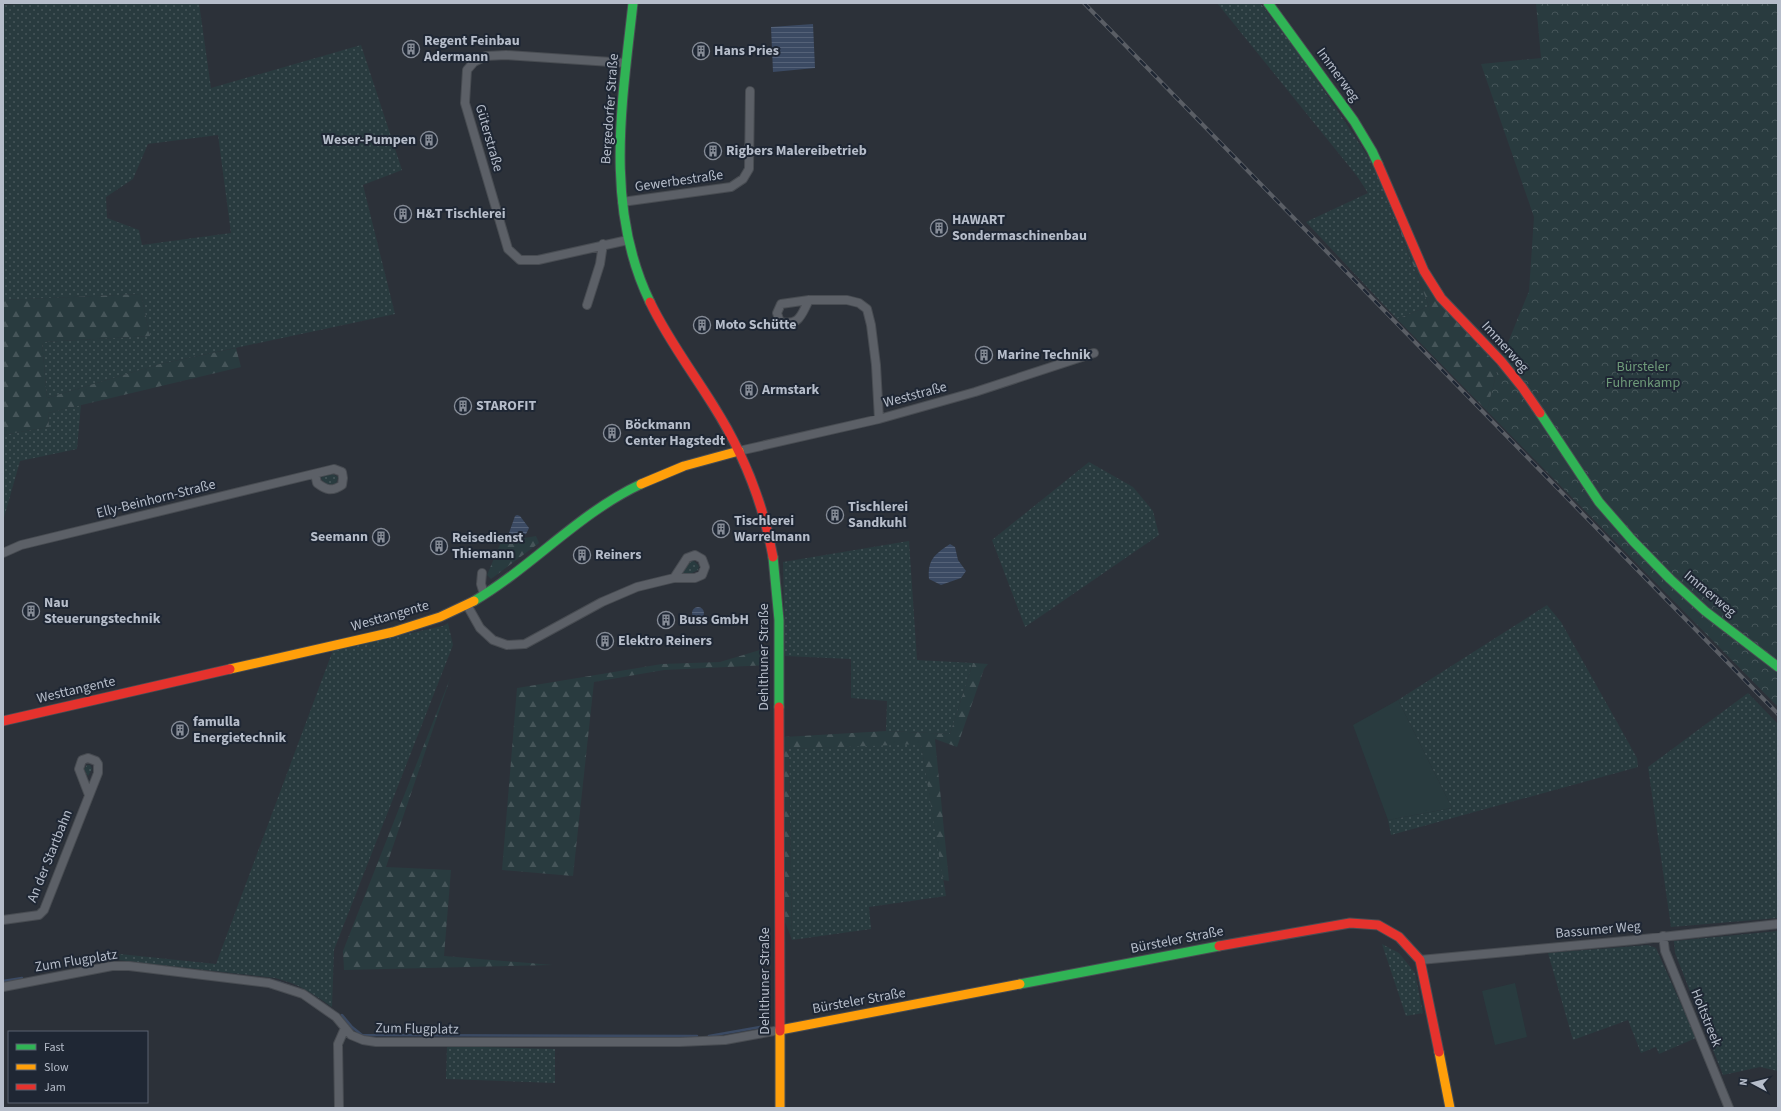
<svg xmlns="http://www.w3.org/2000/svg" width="1781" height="1111" font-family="'Source Sans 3',sans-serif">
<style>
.grass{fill:url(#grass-dots);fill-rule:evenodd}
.forest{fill:url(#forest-firs)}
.park{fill:url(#park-crowns)}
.pitch{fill:#293b3f}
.water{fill:url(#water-rules)}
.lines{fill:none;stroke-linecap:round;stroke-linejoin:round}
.stream{stroke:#3b4a63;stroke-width:2.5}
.street-casing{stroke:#484c52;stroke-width:10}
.fast-casing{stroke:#484c52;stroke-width:11}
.slow-casing{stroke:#484c52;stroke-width:11}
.jam-casing{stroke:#484c52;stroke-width:11}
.street{stroke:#5c6067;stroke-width:8}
.fast{stroke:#30b455;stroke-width:9}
.slow{stroke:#ff9f0a;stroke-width:9}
.jam{stroke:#e5322d;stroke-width:9}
.rail-casing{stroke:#5a5e65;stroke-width:4}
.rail{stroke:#1f2734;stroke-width:2.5;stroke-dasharray:8;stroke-linecap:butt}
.labels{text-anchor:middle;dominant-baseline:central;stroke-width:4;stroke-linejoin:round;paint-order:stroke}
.poi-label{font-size:14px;font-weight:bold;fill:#b6bdca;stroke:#1f2734;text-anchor:start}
.street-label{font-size:14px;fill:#b6bdca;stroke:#1f2734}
.park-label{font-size:14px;fill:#6e9a79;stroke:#1f2734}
</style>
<defs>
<pattern id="grass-dots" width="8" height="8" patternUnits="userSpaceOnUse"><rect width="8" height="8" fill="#293b3f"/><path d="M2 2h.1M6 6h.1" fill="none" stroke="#465559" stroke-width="1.8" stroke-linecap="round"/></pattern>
<pattern id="forest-firs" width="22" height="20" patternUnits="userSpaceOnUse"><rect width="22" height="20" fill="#293b3f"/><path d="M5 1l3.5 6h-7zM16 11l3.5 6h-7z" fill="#465559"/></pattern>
<pattern id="park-crowns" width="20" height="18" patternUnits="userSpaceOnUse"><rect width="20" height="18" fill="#293b3f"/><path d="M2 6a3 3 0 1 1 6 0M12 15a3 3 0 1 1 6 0" fill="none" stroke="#465559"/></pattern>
<pattern id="water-rules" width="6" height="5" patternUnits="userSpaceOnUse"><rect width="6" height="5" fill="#3b4a63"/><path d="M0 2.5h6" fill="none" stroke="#556278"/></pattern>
</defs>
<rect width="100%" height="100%" fill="#2c3139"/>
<!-- grass -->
<path class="grass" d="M39,3h160l12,85 150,-43 41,125 -39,15 32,129 -235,50 -113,34 -5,-56 108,-6 -9,-42 -138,6v-295zM218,135l13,98 -89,12 -3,-15 -32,-12 -1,-21 27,-18 15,-35z
M1217,3h43l41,53 72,108 56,142 -32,13 -91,-97 62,-29 -11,-17z
M81,405l-4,44 -57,12 -17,60v-86l46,-8 -1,-14z
M1089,462l44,25 20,24 6,24 -134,92 -33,-87z
M331,473l7,4 -2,7c-6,2 -12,0 -15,-6l3,-3z
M909,541l8,119 56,3 -23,71 -64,-3 1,-30 -36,-3v-39l-66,-3 -2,-94z
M693,560l6,6 -1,4 -6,3h-9l4,-9z
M1547,605l14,17 76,136 1,9 -247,68 -3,-15 64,-12 -54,-108z
M448,623l5,22 -119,305 -2,57c-20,-14 -33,-23 -57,-29l-157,-18 2,-6 96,10 117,-314 110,-24z
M1748,693l30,31v194l-107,9 -23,-160z
M921,743l25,153 -77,11 2,22 -79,11 -3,-191z
M87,765h3l2,4 -4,7 -4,-7z
M1778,931v140l-18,-4 -37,8 -48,-122 -1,-12z
M1382,944l17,9 16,20 8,40 -17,3z
M1648,945l8,3 40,90 -37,16 -3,-7 -15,6 -13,-33 -55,20 -25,-87z
M447,1046l108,3v34l-109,-4z"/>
<!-- forest -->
<path class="forest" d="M1383,187l54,110 61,70 -11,44 -90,-92 32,-13z
M141,294l9,42 -108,6 5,56 113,-34 76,-16 5,19 -193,46 1,14 -46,8v-135z
M536,536l3,7 -48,36 -4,-4 14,-33z
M770,647v18l-106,5 -70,12 -21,194 -71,-6 15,-182 145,-24 58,-2z
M973,663l15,1 -4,5 -27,78 -22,-8 14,142 -6,-1 -22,-136 -132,5 3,191 -8,-21v-182l102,-6 64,3z
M451,676l-65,191 65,3 -7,86 109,9 -209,5 -1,-19z"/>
<!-- park -->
<path class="park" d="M1536,3h242v704l-291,-296 11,-44 31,-76 5,-74 -53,-153 60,-6z"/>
<!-- pitch -->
<path class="pitch" d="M1398,700l54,108 -64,12 -35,-95z
M1515,983l12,54 -32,8 -13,-54z"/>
<!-- water -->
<path class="water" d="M813,24l2,44 -42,4 -2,-45z
M517,515l3,1 9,12 -3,6 -14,2 -3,-3 6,-17z
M950,544l5,3 3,13 8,11 -5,7 -20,7 -12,-6c-2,-19 6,-25 21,-35z
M692 613a6 6 0 1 1 12 0a6 6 0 1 1-12 0Z"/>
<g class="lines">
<!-- stream -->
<path class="stream" d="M3,981l19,-3
M278,982l25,9
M342,1015l10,12 10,8 335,1
M709,1036l51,-9"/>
<!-- street casing -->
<g class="street-casing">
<path id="street" d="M626,63l-120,-8 -20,1 -12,6 -7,8 -2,33 43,146 12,11h18l90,-20
M622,202l109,-15 12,-8 6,-10 1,-78
M809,300c-8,15 -9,26 -29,22l-3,-9 4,-9 28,-4h38l12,3 8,6 4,16 5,40 3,54
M587,305l13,-41 3,-20
M739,451l140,-32 96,-27 119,-39
M3,553l18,-8 313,-76 8,3 1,6 -1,7c-10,7 -16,5 -25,-2l-2,-9
M482,573l-1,11 3,10
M467,605l13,23 13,12 14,5 18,-1 77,-42 35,-15 37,-9h21l7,-3 3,-8 -3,-8 -7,-4 -8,3 -13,20
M3,920l36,-5 5,-5 54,-137v-9l-2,-3 -8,-3 -6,2 -3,9 10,26
M1663,936l2,15 64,157
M1420,960l215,-20 143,-16
M3,987l109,-21h17l140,17 34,11 33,23 15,18 12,5 13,2h304l45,-2 55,-10
M339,1108l-1,-64 7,-16"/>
</g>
<!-- fast casing -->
<g class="fast-casing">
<path id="fast" d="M633,3c-11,100 -29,204 17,299
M1268,3l86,118 18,30 6,13
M1540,413l59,89 34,39 37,38 35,32 73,56
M773,557l6,63v87
M474,601c59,-35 105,-88 167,-117
M1020,984l199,-38"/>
</g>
<!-- slow casing -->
<g class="slow-casing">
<path id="slow" d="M641,484l43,-18 55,-15
M230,669l163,-37 47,-15 34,-16
M780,1030l240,-46
M780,1031v77
M1439,1052l11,56"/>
</g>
<!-- jam casing -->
<g class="jam-casing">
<path id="jam" d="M1378,164l46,107 17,27 60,63 21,26 18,26
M650,302c17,36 42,69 63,103 30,47 50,97 60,152
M779,707l1,324
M3,721l227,-52
M1219,946l131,-23 28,2 21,12 21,23 19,92"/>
</g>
<!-- street -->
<use href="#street" class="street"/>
<!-- fast -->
<use href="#fast" class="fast"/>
<!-- slow -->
<use href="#slow" class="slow"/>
<!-- jam -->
<use href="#jam" class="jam"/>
<!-- rail casing -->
<g class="rail-casing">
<path id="rail" d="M1084,3l694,711"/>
</g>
<!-- rail -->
<use href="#rail" class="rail"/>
</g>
<!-- icons -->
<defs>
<g id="building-ring" transform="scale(0.9)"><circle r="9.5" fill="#1f2734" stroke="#868c97" stroke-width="1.5"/><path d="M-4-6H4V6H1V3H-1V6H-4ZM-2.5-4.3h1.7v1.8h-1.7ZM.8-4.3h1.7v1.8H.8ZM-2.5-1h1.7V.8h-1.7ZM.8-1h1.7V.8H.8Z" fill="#868c97"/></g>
</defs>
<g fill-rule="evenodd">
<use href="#building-ring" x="411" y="49"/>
<use href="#building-ring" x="701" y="51"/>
<use href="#building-ring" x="429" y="140"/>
<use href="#building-ring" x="713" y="151"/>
<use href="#building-ring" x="403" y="214"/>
<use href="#building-ring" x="939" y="228"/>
<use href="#building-ring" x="702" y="325"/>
<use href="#building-ring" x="984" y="355"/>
<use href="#building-ring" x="749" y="390"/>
<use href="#building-ring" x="463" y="406"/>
<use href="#building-ring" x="612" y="433"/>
<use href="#building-ring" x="835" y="515"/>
<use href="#building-ring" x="721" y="529"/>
<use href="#building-ring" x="381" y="537"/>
<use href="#building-ring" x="439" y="546"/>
<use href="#building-ring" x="582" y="555"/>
<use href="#building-ring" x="31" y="611"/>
<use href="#building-ring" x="666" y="620"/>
<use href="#building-ring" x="605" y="641"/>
<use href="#building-ring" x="180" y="730"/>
</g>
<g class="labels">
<!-- poi labels -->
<g class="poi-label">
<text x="424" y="41">Regent Feinbau<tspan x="424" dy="16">Adermann</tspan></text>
<text x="714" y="51">Hans Pries</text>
<text x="416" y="140" text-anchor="end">Weser-Pumpen</text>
<text x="726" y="151">Rigbers Malereibetrieb</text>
<text x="416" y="214">H&amp;T Tischlerei</text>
<text x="952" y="220">HAWART<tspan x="952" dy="16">Sondermaschinenbau</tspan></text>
<text x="715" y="325">Moto Schütte</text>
<text x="997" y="355">Marine Technik</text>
<text x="762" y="390">Armstark</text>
<text x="476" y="406">STAROFIT</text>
<text x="625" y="425">Böckmann<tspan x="625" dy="16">Center Hagstedt</tspan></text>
<text x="848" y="507">Tischlerei<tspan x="848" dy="16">Sandkuhl</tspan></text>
<text x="734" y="521">Tischlerei<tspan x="734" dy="16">Warrelmann</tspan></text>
<text x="368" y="537" text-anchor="end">Seemann</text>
<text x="452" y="538">Reisedienst<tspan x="452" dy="16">Thiemann</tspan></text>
<text x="595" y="555">Reiners</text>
<text x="44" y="603">Nau<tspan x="44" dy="16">Steuerungstechnik</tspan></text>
<text x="679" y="620">Buss GmbH</text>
<text x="618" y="641">Elektro Reiners</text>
<text x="193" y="722">famulla<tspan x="193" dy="16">Energietechnik</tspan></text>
</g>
<!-- street labels -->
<g class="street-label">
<text transform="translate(1338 75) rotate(54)">Immerweg</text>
<text transform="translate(610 109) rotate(-86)">Bergedorfer Straße</text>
<text transform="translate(489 138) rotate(74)">Güterstraße</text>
<text transform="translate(679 181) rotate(-8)">Gewerbestraße</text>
<text transform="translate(1505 347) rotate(48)">Immerweg</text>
<text transform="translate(915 395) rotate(-15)">Weststraße</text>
<text transform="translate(156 499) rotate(-14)">Elly-Beinhorn-Straße</text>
<text transform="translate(1710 594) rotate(40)">Immerweg</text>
<text transform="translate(390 616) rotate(-16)">Westtangente</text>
<text transform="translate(764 657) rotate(-90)">Dehlthuner Straße</text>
<text transform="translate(76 690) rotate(-13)">Westtangente</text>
<text transform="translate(50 856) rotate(-68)">An der Startbahn</text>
<text transform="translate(1598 930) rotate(-5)">Bassumer Weg</text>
<text transform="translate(1177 940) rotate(-11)">Bürsteler Straße</text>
<text transform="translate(76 961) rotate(-9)">Zum Flugplatz</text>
<text transform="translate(765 981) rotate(-90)">Dehlthuner Straße</text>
<text transform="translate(859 1001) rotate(-10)">Bürsteler Straße</text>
<text transform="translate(1706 1018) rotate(68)">Holtstreek</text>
<text transform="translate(417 1029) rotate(1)">Zum Flugplatz</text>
</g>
<!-- park labels -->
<g class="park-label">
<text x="1643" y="367">Bürsteler<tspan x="1643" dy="16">Fuhrenkamp</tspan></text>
</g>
</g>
<!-- border -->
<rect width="1781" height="1111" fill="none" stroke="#b6bdca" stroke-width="8"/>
<!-- legend -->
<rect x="8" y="1031" width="140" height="72" fill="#1f2734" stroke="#5b6370"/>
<rect x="16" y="1044" width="20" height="6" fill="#30b455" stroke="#5b6370"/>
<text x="44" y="1051" font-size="12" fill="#b6bdca">Fast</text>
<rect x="16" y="1064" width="20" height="6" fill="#ff9f0a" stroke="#5b6370"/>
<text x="44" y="1071" font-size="12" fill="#b6bdca">Slow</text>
<rect x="16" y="1084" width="20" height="6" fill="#e5322d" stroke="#5b6370"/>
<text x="44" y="1091" font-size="12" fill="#b6bdca">Jam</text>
<!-- north arrow -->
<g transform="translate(1753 1083) rotate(277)" stroke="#1f2734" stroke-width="3" paint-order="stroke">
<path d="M0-3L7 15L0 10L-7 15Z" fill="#b6bdca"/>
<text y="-6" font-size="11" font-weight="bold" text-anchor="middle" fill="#b6bdca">N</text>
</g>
</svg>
